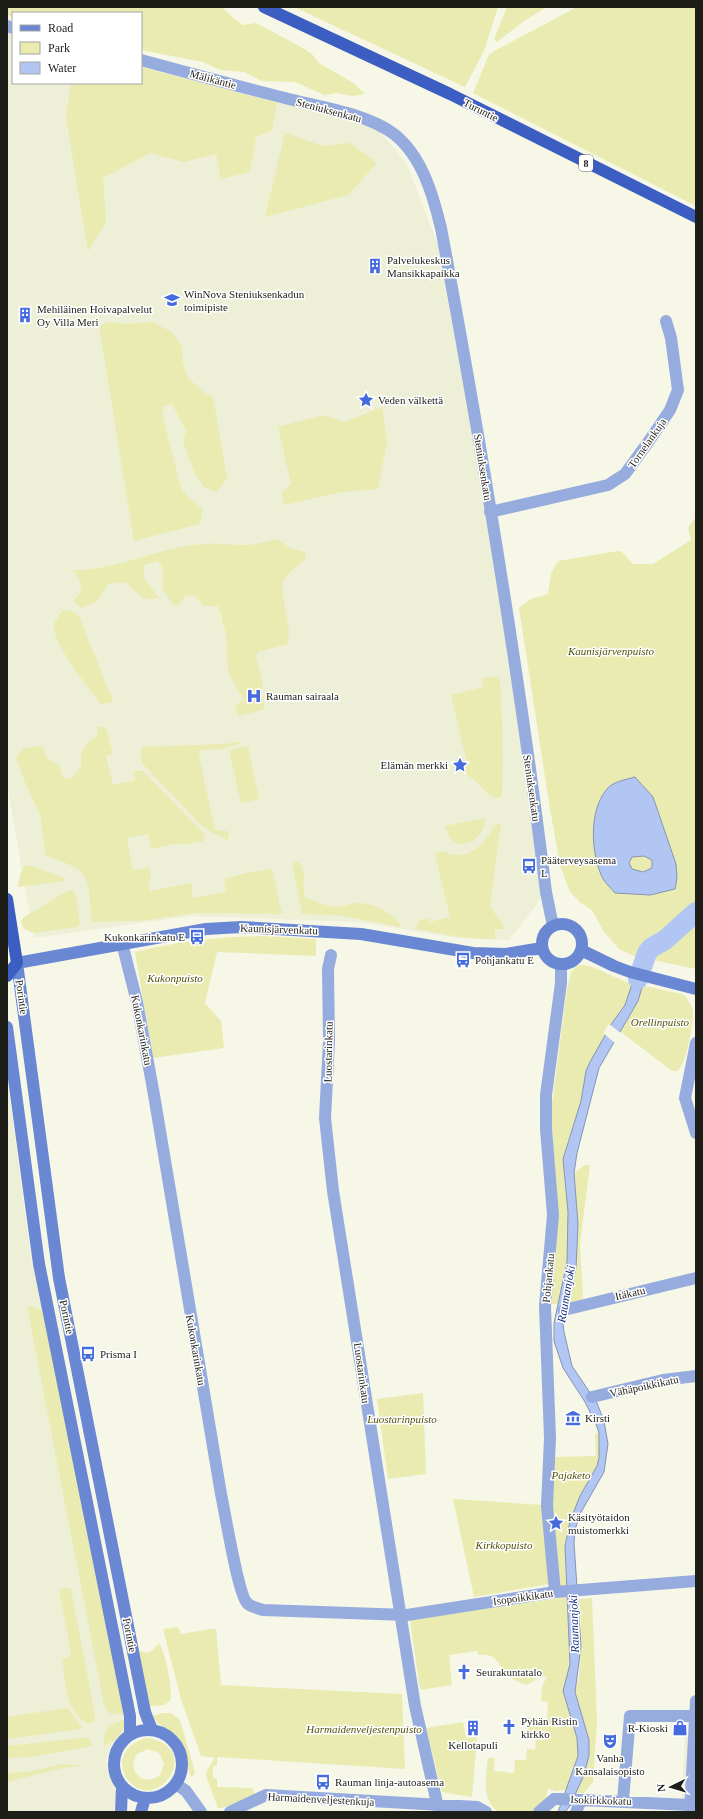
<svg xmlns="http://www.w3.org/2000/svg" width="703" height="1819" font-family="Georgia,serif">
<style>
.built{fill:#eeefd7}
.green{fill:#e9ebb1;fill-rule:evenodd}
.water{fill:#b2c6f4;stroke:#8694b2;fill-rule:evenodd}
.pier{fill:#f6f7e7}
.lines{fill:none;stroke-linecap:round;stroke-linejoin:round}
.river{stroke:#b2c6f4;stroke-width:20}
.minor{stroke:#96acdf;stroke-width:12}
.secondary{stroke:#6987d2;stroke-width:12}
.trunk{stroke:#3c5dc1;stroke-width:12}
.labels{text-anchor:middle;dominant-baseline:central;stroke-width:3;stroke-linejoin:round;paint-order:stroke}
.shield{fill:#fff;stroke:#62625e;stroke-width:1}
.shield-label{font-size:10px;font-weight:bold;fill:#1e1e19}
.street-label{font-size:11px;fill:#1e1e19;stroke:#fff}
.poi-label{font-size:11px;fill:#1e1e19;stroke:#fff;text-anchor:start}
.park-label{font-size:11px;font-style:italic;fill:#51510a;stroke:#fff}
.water-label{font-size:12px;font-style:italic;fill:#152b80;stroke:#fff}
</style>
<rect width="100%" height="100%" fill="#f6f7e7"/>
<!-- built -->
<path class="built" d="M7,33l6,2v48h128v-19l233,60 33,40 43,113 96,615 -37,48 -52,-2 -97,-16 -170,-6 -156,22 -27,-154z
M7,1077l24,181 14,61 80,394 -2,18 -13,16 -4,16 3,12 5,10 2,10 -2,17h-107z
M696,1709v80l-15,21 5,-95 1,-5z"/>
<!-- green -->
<path class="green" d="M7,7h215l9,9 12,9 13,-2 45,24 11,7 7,9 36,21 10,10 -12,2 -17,-3 -12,2 -29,-13 -33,-1 -18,-9 -24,-2 -17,-8 -62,-12v-37h-128v4l-6,-2z
M294,7h204l-14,44 -19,36z
M507,7h40l-23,14 -27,21 -3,-3z
M577,7h119v199l-223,-113 16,-38 7,-5z
M141,67l136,36 -5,27 -16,7 -6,35 -29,7 -5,-25 -32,8 -34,-9 -47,25 3,45 -18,28 -22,-134 5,-34h70z
M285,133l38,13 27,-3 27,20 -29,32 -83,22z
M109,322l16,2 27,-2 20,10 10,15 1,16 5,15 19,17 6,2 14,82 -11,13 -12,-5 -10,-15 -11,-31 3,-10 -14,-27 -8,2 -2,8 19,74 7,9 15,12 -3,15 -66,17 -35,-215z
M382,407l5,34 -9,48 -36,3 -58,13 -3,-12 10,-9 -13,-57 45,-12 22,7z
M696,517v452l-62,-13 -15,-7 -15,-17 -12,-22 -11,-7 -11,-11 -10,-27 -11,-62 -30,-195 12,-9 17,-5 3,-20 7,-13 60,-10 4,1 11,12h20l38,-24 -3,-12z
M277,539l13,9 15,4 1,7 -16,13 -7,9 -1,9 7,40 -1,14 -30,8 -2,5 7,26 -1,10 3,16 -26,7 -4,-9 8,-8 -15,-27 -2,-40 -4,-9v-6l-4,-11h-14l-9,-10 -9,-1 -7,10 -6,-1c-3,-4 -9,-11 -10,-16 -2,-11 4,-19 -6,-27l-13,4v13l15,20 -15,1 -19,-17 -17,2 -11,17 -15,7 -9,-6 8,-10 -1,-12 -7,-10c46,0 84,-22 129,-26 15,-2 30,2 45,1 10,0 21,-4 30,-6z
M63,610l9,1 7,5 29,73 3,5 2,8 -12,2c-11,-14 -51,-64 -47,-80 2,-5 6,-10 9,-14z
M493,677h4l3,3c2,39 4,77 2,115l-3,3 -7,-1 -20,-19 -20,-11 15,-4 -16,-68 32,-8 -1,-9z
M98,726l8,2 7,25 -7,3 7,29 22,-5 -1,-9h9l62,64 -1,6 -20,3h-10l-23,5 -3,-15 -21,4 6,32 16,-3 2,12 -3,1 2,11 41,-8 2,15 33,-6 -2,-13 22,-6 24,-4 3,3 9,42 -86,-1 -57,8 -47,1c-5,-46 2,-51 -46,-66l-6,-42 -14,-29 -10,-28 8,-9 18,-2 5,12 12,7 4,13 8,1 10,-13v-13l7,-11 9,-6z
M239,742l1,2 -19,5 -20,1 -2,6 16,74 13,1 1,5 -2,4 -16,-8 -11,-8 -58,-61 -1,-16 83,-3z
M248,746l11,53 -18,4 -12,-53z
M485,818c1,24 -34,40 -40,8z
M501,823l-11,83 15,23h-10v10c-27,1 -53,-6 -80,-10l5,-9 9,-2 1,4 20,-5 -15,-63 8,-3c23,12 41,-5 51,-25z
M298,862l3,3 4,15 -2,3 2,15c10,2 19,8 30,9 7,0 14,-3 22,-4 15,-1 38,11 45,24l-65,-12 -35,-1 -9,-46v-5z
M28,865l34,12 3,2 -1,2 -46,6c1,-8 2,-14 7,-21z
M69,890l4,1 3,5 4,27 -3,4 -44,6 -10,-5 -2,-7 3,-4z
M263,936l53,3v17l-99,-4 -12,51 16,18 3,27 -71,10 -18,-106c42,-11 84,-15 128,-16z
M578,965c17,-1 35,13 52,18 18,4 36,7 54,12 4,5 8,10 9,16 1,11 -7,55 -16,60h-5l-51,-39 -9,-9 -26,48 -5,30 -16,49 -1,26 4,36 -1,50 -9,42h-8l8,-88 -7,-104 16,-123 4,-17z
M585,1165h5l-10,79 3,55 -15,4 8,-35 2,-44 -4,-51z
M32,1306l11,6 82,401c-11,2 -17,3 -21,-8l-77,-398z
M423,1393l3,81 -38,5 -11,-80z
M599,1433v25l-2,8 -17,30 -13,38 -2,22 1,31 -9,1 -6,-66 3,-65 42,-1 -1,-22z
M453,1499l90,6 6,79 -75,13z
M67,1588l4,1 24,126 -1,5 -5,4c-24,-10 -23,-43 -27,-65l6,-2 3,-3 -12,-65z
M567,1597l3,67 -6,27 13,47 1,18 -12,34 -11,1 -7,-3 -2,11 -13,13h-35c-17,-14 -12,-34 -10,-54h7l-1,13 20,2 1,-13h11l1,-11 8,1 1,-13 -9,-1 1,-19 19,1 1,-16 -7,-1 1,-15 5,-9 -9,-1 -4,5 -8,4c-5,-3 -13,-5 -17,-9 -12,-11 -10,-23 -31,-21l-1,-4 -28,4 3,30 -32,5 -10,-70z
M592,1598l5,123 -4,61 -9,11h-8l13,-38v-15l-14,-48 4,-17 2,-54 -2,-22z
M178,1627l3,7 30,-5h5l5,56 181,9 3,75 -188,-12v9h-4v12l4,1v8l36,1 2,7 -33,13h-4l-12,-32 1,-6 8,-12 -14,-2 -20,-57 -18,-70z
M159,1643c6,8 15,49 11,58l-6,4 -14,1 -12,-54 1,-2c10,7 14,-1 20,-7z
M67,1708l16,20 -2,1 -74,10v-22z
M162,1713h9l9,7 13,45 2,7 -2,4 -2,1c-5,-14 -3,-30 -15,-41 -8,-8 -18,-9 -23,-20z
M126,1720c-3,15 -9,21 -22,25 -2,-15 7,-23 22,-25z
M463,1722l3,16 11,-1 -5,60 -30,-5 -16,-64z
M81,1738h8l3,4v4l-61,11 -24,1v-12z
M148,1738c59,11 5,81 -22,39 -11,-18 3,-36 22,-39zM148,1749l11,4 5,10 -3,11c-16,15 -36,-3 -24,-20z
M62,1764l23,2 -23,2 -55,14v-9l20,-1z"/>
<!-- water -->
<path class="water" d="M635,777l18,20 23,67 1,14 -2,11 -25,6 -35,-2c-3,-4 -9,-9 -12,-14 -12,-24 -15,-68 4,-90 7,-8 18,-9 28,-12zM644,856l8,4v8l-9,4 -11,-3 -3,-6 3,-6z
M647,953l1,14 -10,34 -39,67 -22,85 -3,20 4,51 -2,44 -8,35 -6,11 2,18 8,34 25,37 7,18 4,23 -4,28 -24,42 -5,16 -1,13 7,103 -6,46 14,48v15l-5,20 -14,31 -5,6h-7l20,-56 -1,-18 -14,-47 7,-27 -5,-118 5,-25 10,-25 17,-30 2,-8v-25l-3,-9 -11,-22 -22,-34 -9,-27v-18l13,-61 1,-50 -5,-53 18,-58 5,-30 4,-9 22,-39 13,-18 15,-45z"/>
<!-- pier -->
<path class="pier" d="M609,1024l13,10 -7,9 -12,-10z"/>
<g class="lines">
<!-- river -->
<path class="river" d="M638,979l9,-26 4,-5 14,-8 31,-28"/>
<!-- minor -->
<path class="minor" d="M7,26l6,2
M141,60c48,13 96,26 144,38 34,9 81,15 109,36 28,22 39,61 47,94 41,220 78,442 105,664l7,34
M490,512l118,-27 17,-11 24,-33 21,-31 8,-20 -7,-52 -5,-17
M122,943l15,59 17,93 67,399c4,18 17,100 26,109 4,4 10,5 16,7l144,5 148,-23 141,-11
M331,955l-3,14 1,72 -4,77 8,73 82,515 24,106
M696,1043l-11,55 11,35
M564,1310l132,-32
M592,1397l71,-17 33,-4
M555,1592l-8,-86 3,-68 -5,-132 8,-91 -7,-86v-34l15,-112v-19
M176,1784l10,7 15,21
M623,1801l7,-85h65
M230,1812l36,-17 211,12 9,5
M539,1812l15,-13h5l131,6
M576,1812l5,-12
M690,1812l6,-111"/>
<!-- secondary -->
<path class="secondary" d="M542 944a20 20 0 1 1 40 0a20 20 0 1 1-40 0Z
M581,950l33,16 16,6 66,17
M7,1027l32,237 91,452v19
M152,1730l-7,-18 -86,-434 -42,-315 189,-34 35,-2 120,7 112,19 33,1 36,-6
M114 1764a34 34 0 1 1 68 0a34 34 0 1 1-68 0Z
M121,1812l1,-25
M141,1812l4,-14"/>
<!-- trunk -->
<path class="trunk" d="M264,7l186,87 246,123
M7,899l10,64
M7,976l10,-13"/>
</g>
<!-- icons -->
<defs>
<g id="building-bare" transform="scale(1.2)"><path d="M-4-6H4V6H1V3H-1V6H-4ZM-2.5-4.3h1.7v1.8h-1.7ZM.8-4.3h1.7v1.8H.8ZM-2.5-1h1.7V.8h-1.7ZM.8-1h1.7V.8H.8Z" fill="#456bde" stroke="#fff" stroke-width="2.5" paint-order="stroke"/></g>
<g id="school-bare" transform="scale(1.2)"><path d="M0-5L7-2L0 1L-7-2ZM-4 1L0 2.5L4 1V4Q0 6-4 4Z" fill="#456bde" stroke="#fff" stroke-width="2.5" paint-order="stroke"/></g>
<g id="sight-bare" transform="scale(1.2)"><path d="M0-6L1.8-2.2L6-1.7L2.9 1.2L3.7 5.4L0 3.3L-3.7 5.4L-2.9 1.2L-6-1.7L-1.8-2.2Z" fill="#456bde" stroke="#fff" stroke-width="2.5" paint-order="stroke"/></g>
<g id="hospital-bare" transform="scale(1.2)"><path d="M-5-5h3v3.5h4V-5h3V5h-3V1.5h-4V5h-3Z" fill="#456bde" stroke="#fff" stroke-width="2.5" paint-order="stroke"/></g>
<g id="bus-bare" transform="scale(1.2)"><path d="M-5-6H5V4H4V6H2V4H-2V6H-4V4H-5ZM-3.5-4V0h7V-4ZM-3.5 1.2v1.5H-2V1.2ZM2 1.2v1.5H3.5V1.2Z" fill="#456bde" stroke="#fff" stroke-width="2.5" paint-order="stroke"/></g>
<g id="museum-bare" transform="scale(1.2)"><path d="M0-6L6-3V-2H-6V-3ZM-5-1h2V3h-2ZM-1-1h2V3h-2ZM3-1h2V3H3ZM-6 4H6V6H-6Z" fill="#456bde" stroke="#fff" stroke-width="2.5" paint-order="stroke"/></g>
<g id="church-bare" transform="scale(1.2)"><path d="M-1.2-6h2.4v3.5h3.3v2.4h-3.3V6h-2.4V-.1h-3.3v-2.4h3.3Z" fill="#456bde" stroke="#fff" stroke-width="2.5" paint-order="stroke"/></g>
<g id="shop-bare" transform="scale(1.2)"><path d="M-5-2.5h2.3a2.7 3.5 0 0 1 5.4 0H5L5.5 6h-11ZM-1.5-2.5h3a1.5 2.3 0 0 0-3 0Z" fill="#456bde" stroke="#fff" stroke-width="2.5" paint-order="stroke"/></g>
<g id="theatre-bare" transform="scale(1.2)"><path d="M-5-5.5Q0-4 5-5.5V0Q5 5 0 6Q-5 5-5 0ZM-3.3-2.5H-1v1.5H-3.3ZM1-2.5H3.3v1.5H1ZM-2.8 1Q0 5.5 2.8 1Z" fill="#456bde" stroke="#fff" stroke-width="2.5" paint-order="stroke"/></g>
</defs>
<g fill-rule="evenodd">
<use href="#building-bare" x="375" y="266"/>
<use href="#school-bare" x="172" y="300"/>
<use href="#building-bare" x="25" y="315"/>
<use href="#sight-bare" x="366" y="400"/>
<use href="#hospital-bare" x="254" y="696"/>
<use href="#sight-bare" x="460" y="765"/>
<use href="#bus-bare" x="529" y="866"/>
<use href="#bus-bare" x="197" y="937"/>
<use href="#bus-bare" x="463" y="960"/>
<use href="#bus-bare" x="88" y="1354"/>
<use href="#museum-bare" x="573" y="1418"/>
<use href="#sight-bare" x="556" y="1523"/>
<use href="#church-bare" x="464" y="1672"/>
<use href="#church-bare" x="509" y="1727"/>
<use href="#building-bare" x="473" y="1728"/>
<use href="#shop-bare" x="680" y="1728"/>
<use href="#theatre-bare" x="610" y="1741"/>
<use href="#bus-bare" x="323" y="1782"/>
</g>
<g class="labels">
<!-- shield labels -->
<rect class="shield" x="579" y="155" width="14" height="16" rx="3"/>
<g class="shield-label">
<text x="586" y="163">8</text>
</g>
<!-- street labels -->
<g class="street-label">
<text transform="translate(213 79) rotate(15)">Mälikäntie</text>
<text transform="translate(329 110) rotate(15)">Steniuksenkatu</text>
<text transform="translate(481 110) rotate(27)">Turuntie</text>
<text transform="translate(647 443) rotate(-55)">Tornelankuja</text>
<text transform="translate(483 467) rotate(81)">Steniuksenkatu</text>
<text transform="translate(532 788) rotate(82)">Steniuksenkatu</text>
<text transform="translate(279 929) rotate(2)">Kaunisjärvenkatu</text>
<text transform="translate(22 997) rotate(82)">Porintie</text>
<text transform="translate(142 1030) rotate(79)">Kukonkarinkatu</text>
<text transform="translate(328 1052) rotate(-89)">Luostarinkatu</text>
<text transform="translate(548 1278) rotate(-85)">Pohjankatu</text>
<text transform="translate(630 1293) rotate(-13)">Itäkatu</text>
<text transform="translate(67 1317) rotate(78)">Porintie</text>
<text transform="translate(196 1350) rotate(80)">Kukonkarinkatu</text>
<text transform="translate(362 1373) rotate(82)">Luostarinkatu</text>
<text transform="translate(644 1386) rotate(-12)">Vähäpoikkikatu</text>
<text transform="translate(523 1597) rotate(-8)">Isopoikkikatu</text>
<text transform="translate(130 1635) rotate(79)">Porintie</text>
<text transform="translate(321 1799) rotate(3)">Harmaidenveljestenkuja</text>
<text transform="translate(601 1800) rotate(2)">Isokirkkokatu</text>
</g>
<!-- poi labels -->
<g class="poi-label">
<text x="387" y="260">Palvelukeskus<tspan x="387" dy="13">Mansikkapaikka</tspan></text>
<text x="184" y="294">WinNova Steniuksenkadun<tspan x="184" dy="13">toimipiste</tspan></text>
<text x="37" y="309">Mehiläinen Hoivapalvelut<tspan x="37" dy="13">Oy Villa Meri</tspan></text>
<text x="378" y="400">Veden välkettä</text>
<text x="266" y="696">Rauman sairaala</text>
<text x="448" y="765" text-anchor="end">Elämän merkki</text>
<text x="541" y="860">Pääterveysasema<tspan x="541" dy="13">L</tspan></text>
<text x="185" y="937" text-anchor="end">Kukonkarinkatu E</text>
<text x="475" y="960">Pohjankatu E</text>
<text x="100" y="1354">Prisma I</text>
<text x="585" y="1418">Kirsti</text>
<text x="568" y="1517">Käsityötaidon<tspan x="568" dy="13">muistomerkki</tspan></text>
<text x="476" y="1672">Seurakuntatalo</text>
<text x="521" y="1721">Pyhän Ristin<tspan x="521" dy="13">kirkko</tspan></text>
<text x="668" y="1728" text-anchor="end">R-Kioski</text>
<text x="473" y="1745" text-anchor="middle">Kellotapuli</text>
<text x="610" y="1758" text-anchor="middle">Vanha<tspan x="610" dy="13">Kansalaisopisto</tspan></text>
<text x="335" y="1782">Rauman linja-autoasema</text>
</g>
<!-- park labels -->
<g class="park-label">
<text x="611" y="651">Kaunisjärvenpuisto</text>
<text x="175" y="978">Kukonpuisto</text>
<text x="660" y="1022">Orellinpuisto</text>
<text x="402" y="1419">Luostarinpuisto</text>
<text x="571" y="1475">Pajaketo</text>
<text x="504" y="1545">Kirkkopuisto</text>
<text x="364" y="1729">Harmaidenveljestenpuisto</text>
</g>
<!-- water labels -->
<g class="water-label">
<text transform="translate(566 1294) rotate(-80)">Raumanjoki</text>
<text transform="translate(574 1624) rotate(-92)">Raumanjoki</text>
</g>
</g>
<!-- border -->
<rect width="703" height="1819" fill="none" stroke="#1e1e19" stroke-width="16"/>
<!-- legend -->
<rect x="12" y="12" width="130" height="72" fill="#ffffff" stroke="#a5a5a3"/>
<rect x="20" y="25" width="20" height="6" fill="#6987d2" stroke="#a5a5a3"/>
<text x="48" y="32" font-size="12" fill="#1e1e19">Road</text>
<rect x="20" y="42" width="20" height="12" fill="#e9ebb1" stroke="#a5a5a3"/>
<text x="48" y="52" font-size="12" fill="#1e1e19">Park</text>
<rect x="20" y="62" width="20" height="12" fill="#b2c6f4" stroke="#a5a5a3"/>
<text x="48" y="72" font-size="12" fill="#1e1e19">Water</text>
<!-- north arrow -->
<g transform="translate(671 1787) rotate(265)" stroke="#ffffff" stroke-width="3" paint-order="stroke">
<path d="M0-3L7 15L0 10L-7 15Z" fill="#1e1e19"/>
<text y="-6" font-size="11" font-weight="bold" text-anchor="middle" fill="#1e1e19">N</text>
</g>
</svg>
